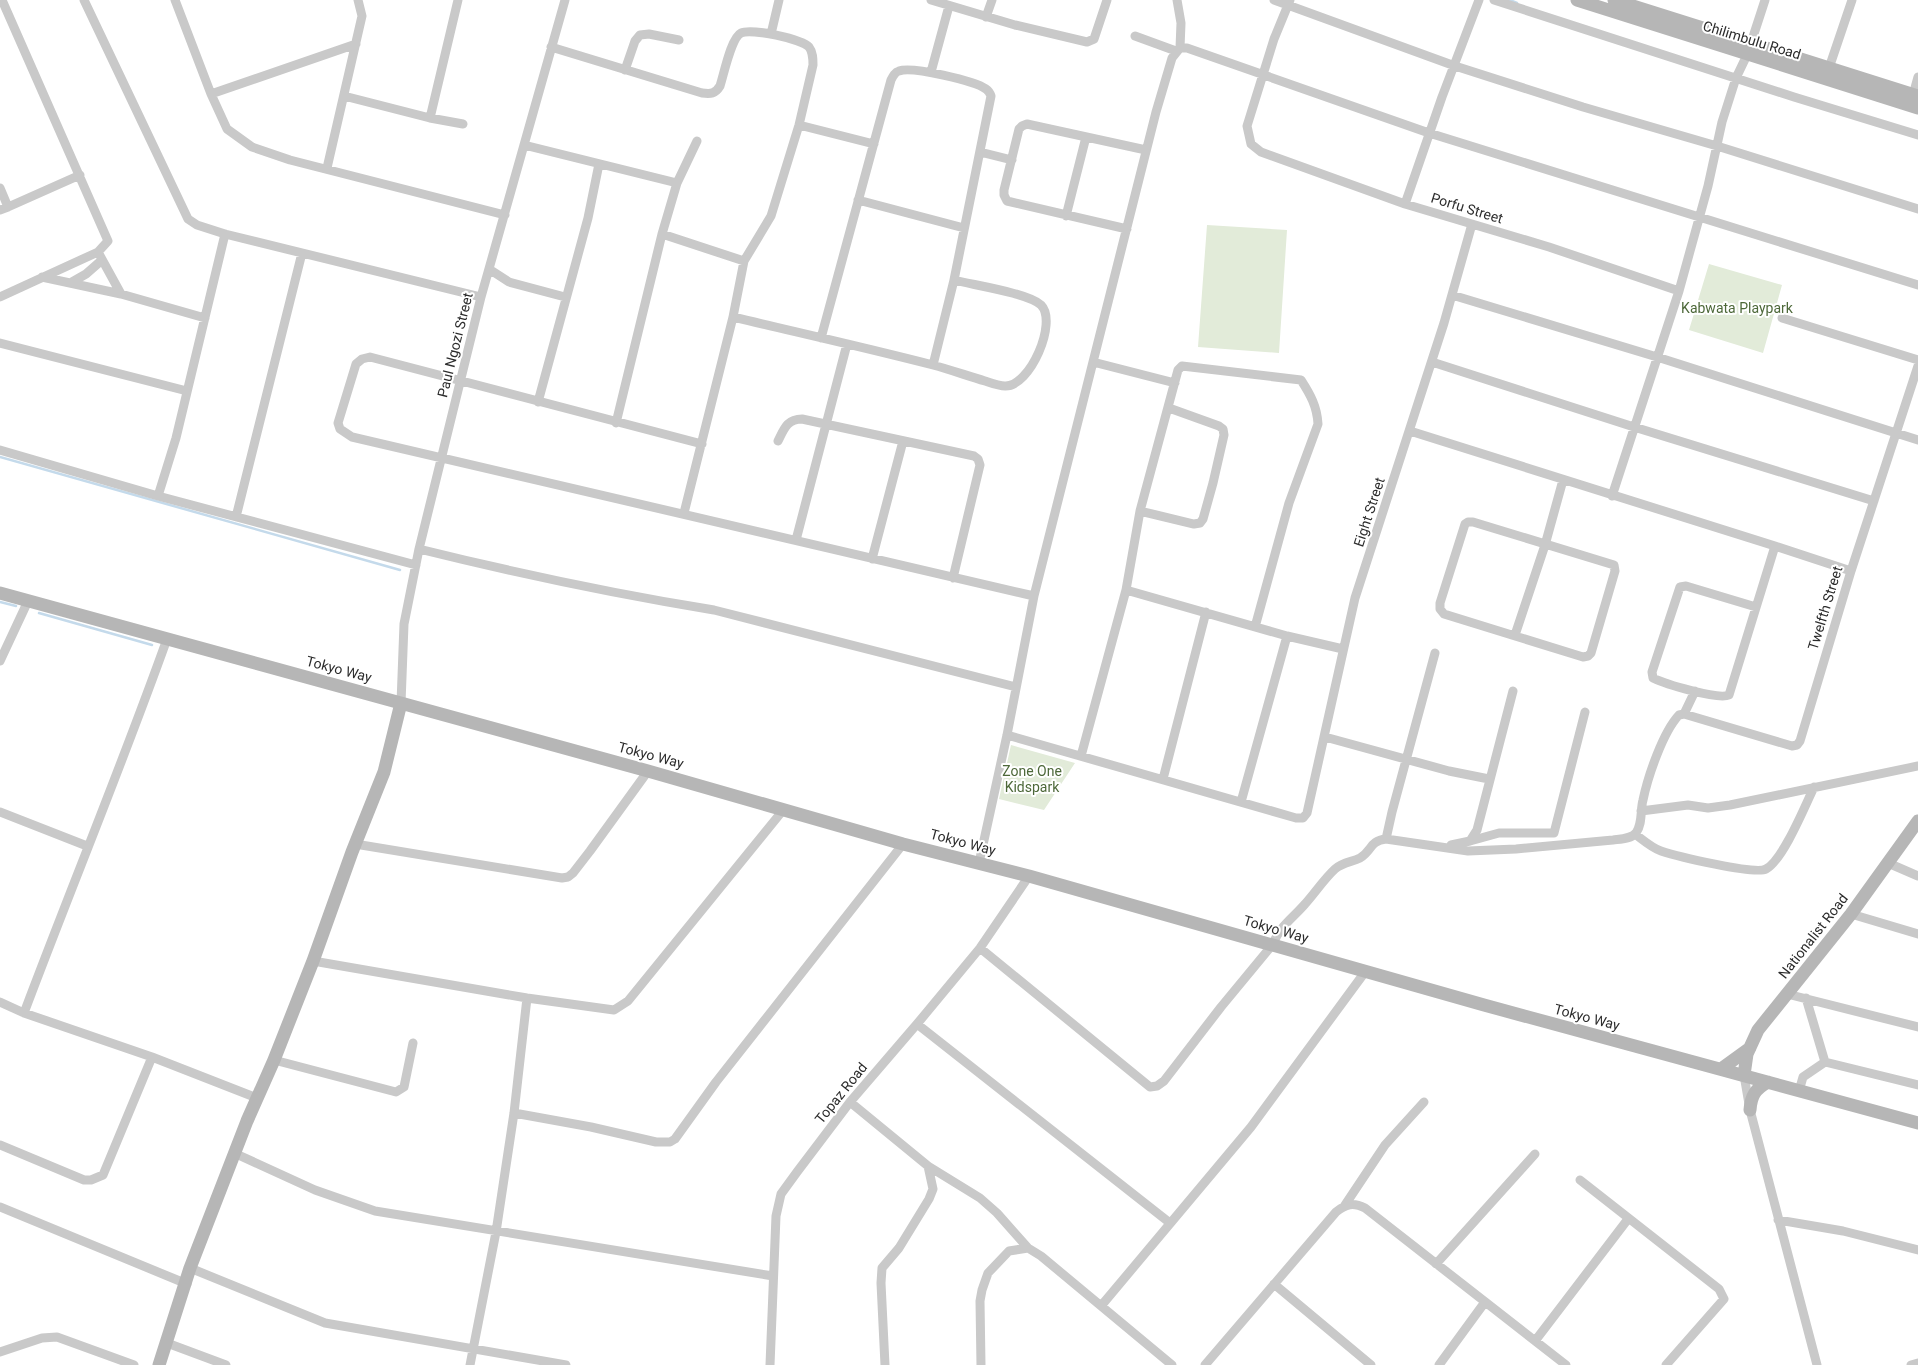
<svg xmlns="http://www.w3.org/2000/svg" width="1918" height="1365" font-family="Roboto,sans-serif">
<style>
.green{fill:#e2ebd9}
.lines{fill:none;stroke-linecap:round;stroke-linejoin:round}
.stream{stroke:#c4daeb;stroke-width:2.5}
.street{stroke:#c9c9c9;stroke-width:9}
.secondary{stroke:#b6b6b6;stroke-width:13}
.labels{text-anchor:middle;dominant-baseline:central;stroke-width:4;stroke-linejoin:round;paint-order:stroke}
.street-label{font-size:14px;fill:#2c2c2c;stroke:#fff}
.park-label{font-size:14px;fill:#4d6839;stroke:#fff}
</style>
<rect width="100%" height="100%" fill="#fff"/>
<!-- green -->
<path class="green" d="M1207,225l80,5 -8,123 -81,-6z
M1709,264l73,21 -19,68 -74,-23z
M1011,745l64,18 -31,47 -45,-11z"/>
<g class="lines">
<!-- stream -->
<path class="stream" d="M1510,0l7,3
M0,457l400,113
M0,602l16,4
M39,613l113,32"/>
<!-- street -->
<path class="street" d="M84,0l104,219 9,6 28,9 256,63
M175,0l36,94 16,35 25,18 38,13 215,55
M931,0l84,25 72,17 7,-3 13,-39
M1177,0l4,23 -1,25
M1274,0l181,66 128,41 134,39 201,63
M1290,0l-16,39 -27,87 4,18 10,8 144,52 144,43 130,44
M1494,0l300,97 124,38
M986,17l6,-17
M771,34l8,-34
M1135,36l41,15
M1751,43l14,-43
M551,47l151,46c9,1 13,1 18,-7 4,-12 11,-48 21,-53 10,-5 61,6 68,14 4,5 4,12 4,18l-14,60 -28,91 -27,45 -11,56 -49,196
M1829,68l23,-68
M625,70l10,-29 5,-6 9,-1 30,6
M931,72l18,-66
M211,94l145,-50
M1913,95l5,-18
M344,96l86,22 33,6
M430,118l28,-118
M799,125l75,19
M524,145l153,38
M980,152l32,8
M327,168l35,-152 -4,-16
M0,188l8,19 -8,3
M858,200l106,28
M1405,204l37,-107 37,-97
M8,207l72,-32
M1066,216l20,-79
M1127,229l-120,-28 -3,-6v-5l15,-61 3,-3 5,-2 119,26
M662,234l82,27
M98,252l23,42
M489,269l20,13 56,15
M42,277l79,17 84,24
M72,282l14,-8 16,-14
M1452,295l205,62 261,83
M0,297l98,-45 10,-11 -106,-241
M733,317c67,16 134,31 200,48 18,5 35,11 52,16 6,2 14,5 20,5 25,1 53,-64 36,-81 -13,-12 -68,-20 -87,-25
M1782,318l136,42
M821,338l70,-258c2,-4 4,-8 8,-9 13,-5 76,10 87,18 3,2 4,4 5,7l-37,184 -21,85
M0,343l187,48
M1093,362l82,21
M1432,362l202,65 240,74
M538,402l50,-184 11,-54
M616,423l46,-189 15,-51 20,-42
M1410,431l365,115 76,25
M778,441c6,-12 9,-22 24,-22l172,37 4,3 2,6 -27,113
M702,444l-332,-87 -8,2 -6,5 -18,59 2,6 12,8 682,159
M0,450l158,46 258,69
M158,496l18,-58 49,-204
M1612,496l67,-205 29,-105 14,-64 14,-44 11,-23
M1140,511l54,13 6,-1 3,-4 10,-36 11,-48 -1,-6 -4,-3 -50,-18
M236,517l66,-264
M1468,522h5l141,43 1,6 -24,82 -3,3 -5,1 -139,-43 -4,-5v-6l25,-79z
M796,540l51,-196
M419,549c97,24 196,45 295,61l302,77
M872,559l31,-118
M1126,590l161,46 56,13
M1756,607l-70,-21 -6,1 -28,85 1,6c12,6 65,22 76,17l46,-149
M1515,635l30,-90 18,-65
M0,661l28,-60
M401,703l3,-79 15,-75 62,-252 84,-297
M1684,714l108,32 5,-1 3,-4 51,-170 67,-205
M1007,735l289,83h7l4,-5 48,-215 89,-275 28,-99
M1325,737l124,34 40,8
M1081,756l45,-166 14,-79 38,-141 4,-4 119,14c9,14 16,26 17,44l-29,79 -34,124
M1163,779l43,-167
M1241,802l46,-166
M1641,811l47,-6 20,3 22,-3 188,-39
M0,812l87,34
M1635,834c8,6 17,14 26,17 15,5 94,24 105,18 17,-9 39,-63 48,-82
M1386,839l6,-27 43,-159
M1470,841l29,-8h55l31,-121
M355,844l207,34 6,-1 5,-4 17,-22 58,-80
M1451,845l19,-4 7,-11 36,-139
M979,863l28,-128 27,-139 122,-484 16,-54 8,-10h7l242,85 489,152
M1888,863l30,13
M1851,914l67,20
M980,948l170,139 7,-1 7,-5 57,-74 52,-63c6,-17 20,-26 32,-40 10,-11 19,-25 30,-35 8,-7 17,-7 25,-11 13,-8 9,-17 26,-19l82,12 48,-2 97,-9c8,-1 18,-1 23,-7 7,-10 4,-23 7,-33 5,-24 20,-68 36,-85l5,-1 11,-23
M313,961l214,37 87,12 14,-9 156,-192
M1787,994l131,33
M1806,998l19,64 93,23
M0,1002l24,11 128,44 105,41
M24,1013c47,-125 98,-248 143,-374
M917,1024l253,199
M274,1060l122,32 8,-5 9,-44
M1744,1075l6,35 67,255
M1799,1091l4,-14 22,-15
M850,1102l78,64 5,23 -4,10 -30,49 -17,20 -1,15 4,82
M514,1113l77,14 65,15h14l5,-3 41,-57 187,-238
M0,1145l84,35h7l12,-5 49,-118
M234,1153l81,37 60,21 398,65
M928,1166l52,32 17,15 31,35
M1580,1180l139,109 5,10 -58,66
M1345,1205l40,-60 39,-43
M0,1207l187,77
M1778,1220l65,11 75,19
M1436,1264l99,-110
M190,1268l135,55 241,42
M1274,1284l97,81
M1101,1306l150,-179 114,-155
M1535,1341l93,-122
M167,1343l59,22
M0,1352l42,-14 15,-1 77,28
M470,1365l26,-133 18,-119 13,-115
M770,1365l6,-149 5,-22 16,-22 53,-70 67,-78 63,-76 49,-72
M981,1365l-1,-64 2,-11 6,-17 21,-22 19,-3 13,8 131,109
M1205,1365l131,-153c10,-8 17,-10 29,-4l201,157
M1439,1365l46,-63
M1911,1365l7,-2"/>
<!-- secondary -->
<path class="secondary" d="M1577,0l341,108
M1614,0l304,96
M0,593l648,178 255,73 126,32 455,129 434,118
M1721,1069l29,-21
M1744,1075l3,-21 11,-24 93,-116 67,-93
M1750,1110c1,-14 5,-21 18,-28
M159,1365l31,-97 57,-147 27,-61 39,-99 39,-109 32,-80 17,-69"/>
</g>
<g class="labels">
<!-- street labels -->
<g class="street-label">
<text transform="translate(1752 40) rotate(17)">Chilimbulu Road</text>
<text transform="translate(1467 208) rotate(17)">Porfu Street</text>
<text transform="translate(455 345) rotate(-76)">Paul Ngozi Street</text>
<text transform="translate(1369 512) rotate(-72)">Eight Street</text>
<text transform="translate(1825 608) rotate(-73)">Twelfth Street</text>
<text transform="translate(339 669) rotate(15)">Tokyo Way</text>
<text transform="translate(651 755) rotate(15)">Tokyo Way</text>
<text transform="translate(963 842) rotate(15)">Tokyo Way</text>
<text transform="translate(1276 929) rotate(16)">Tokyo Way</text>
<text transform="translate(1813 936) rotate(-52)">Nationalist Road</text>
<text transform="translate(1587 1017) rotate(15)">Tokyo Way</text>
<text transform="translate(841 1093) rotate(-51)">Topaz Road</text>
</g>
<!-- park labels -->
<g class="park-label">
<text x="1737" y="308">Kabwata Playpark</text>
<text x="1032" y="771">Zone One<tspan x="1032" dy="16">Kidspark</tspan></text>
</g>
</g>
</svg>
